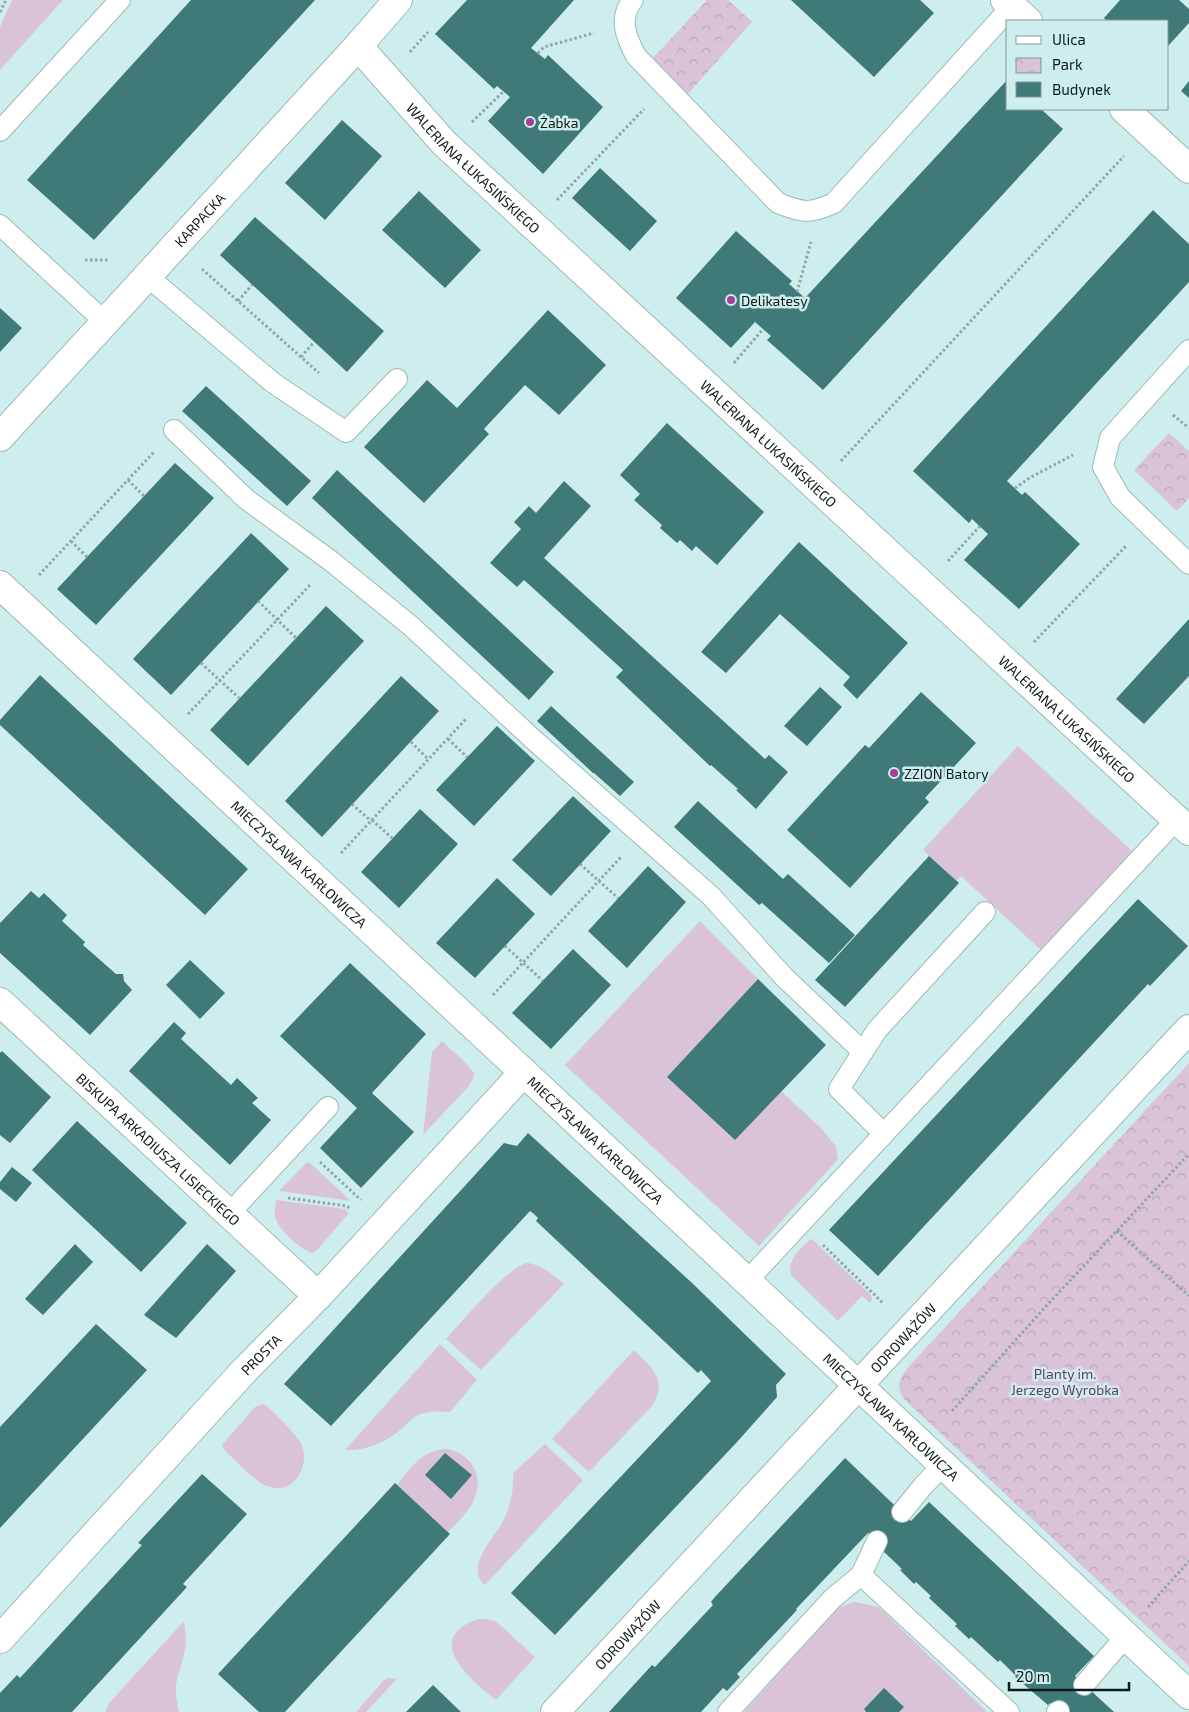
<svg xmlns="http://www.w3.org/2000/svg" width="1189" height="1712" font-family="'Exo 2',sans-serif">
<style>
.green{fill:#dac3d7}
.park{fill:url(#park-crowns)}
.building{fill:#3f7a79}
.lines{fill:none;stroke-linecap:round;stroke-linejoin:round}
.lane-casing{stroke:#9bbab9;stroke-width:22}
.street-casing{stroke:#9bbab9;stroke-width:30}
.path{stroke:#8ea8a7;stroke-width:3;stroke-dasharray:2.5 2.5;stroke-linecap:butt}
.lane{stroke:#fff;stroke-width:20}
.street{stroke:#fff;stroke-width:28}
.poi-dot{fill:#a43da0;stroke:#ceeeed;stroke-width:2}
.labels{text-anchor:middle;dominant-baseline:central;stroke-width:5;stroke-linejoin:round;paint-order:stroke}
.poi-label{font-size:14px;fill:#0e1a19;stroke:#ceeeed;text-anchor:start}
.street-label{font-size:14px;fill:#0e1a19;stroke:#ceeeed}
.park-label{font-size:14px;fill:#693a66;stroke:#ceeeed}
</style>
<defs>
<pattern id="park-crowns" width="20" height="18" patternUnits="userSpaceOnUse" patternTransform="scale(1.25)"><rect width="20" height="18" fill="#dac3d7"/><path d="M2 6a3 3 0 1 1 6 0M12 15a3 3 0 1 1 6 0" fill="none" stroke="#baa7b8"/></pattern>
</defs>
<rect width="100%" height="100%" fill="#ceeeed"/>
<!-- green -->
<path class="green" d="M12,0h51l-63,70v-43z
M1018,746l114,105 -91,99 -80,-74 -4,5 -34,-31z
M700,921l58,58 -91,98 68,63 46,-49 42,39 13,17 2,12 -79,87 -194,-181z
M442,1041l23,21 9,11 -1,6 -5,8 -45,48 9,-83z
M307,1162l4,2 40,37 -72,-10z
M276,1200l69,9 4,4 -33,38 -4,2c-12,-4 -35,-24 -37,-37 -1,-5 1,-11 1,-16z
M810,1239l3,1 58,55 1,5 -2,3 -8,-7 -24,25 -47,-46c-4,-16 9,-25 19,-36z
M526,1263c15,1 26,11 38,21l-83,86 -35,-31c18,-19 58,-69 80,-76z
M440,1344l37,36 -27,32c-10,-1 -21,-1 -30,2 -8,3 -15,12 -21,17 -15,12 -34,20 -54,19z
M634,1350c19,18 34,31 18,56l-63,66 -37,-33z
M262,1404l4,1c11,12 25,23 34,37 12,19 -4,53 -30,45 -15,-4 -32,-25 -44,-35l-4,-7 33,-38z
M545,1444l38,36 -98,105c-22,-18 12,-50 19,-66 7,-15 10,-30 9,-46z
M448,1449c20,4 35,23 28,45 -4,15 -17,27 -28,38l-51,-47c16,-19 24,-35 51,-36z
M855,1602l23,5 8,7 101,98h-243l95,-105z
M478,1619h10l9,3 38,35 -39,43c-25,-20 -75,-61 -18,-81z
M184,1621c1,9 3,19 1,28 -5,29 -14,31 -6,63h-74l5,-10z
M389,1678l8,1 -31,33h-10l28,-32z"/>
<!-- park -->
<path class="park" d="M707,0h21l24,22 -65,73 -35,-36z
M1169,433l20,18v47l-12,13 -43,-41z
M1189,1063v603l-282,-264c-14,-15 -7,-24 4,-38z"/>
<!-- building -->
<path class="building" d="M191,0h124l-221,240 -67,-60z
M467,0h107l-43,48 14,11 3,-4 55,52 -60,67 -55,-53 22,-24 -13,-11 -3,3 -59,-55z
M791,0h129l14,13 -60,64z
M1120,0h59l10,9v14l-21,23v-25h-61l-3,-3z
M1008,79v30h33l22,20 -240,261 -56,-50 4,-4 -16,-14 -24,26 -55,-50 60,-67 56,50 -3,3 16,14z
M1189,81v17l-8,-7z
M342,120l40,36 -57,64 -40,-37z
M600,168l57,53 -27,30 -58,-53z
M419,191l62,59 -36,38 -63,-58z
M1153,210l36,34v38l-182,199 15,14 3,-3 55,52 -61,65 -55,-49 24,-26 -16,-15 -3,4 -56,-52z
M255,217l129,114 -37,41 -127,-117z
M0,308l22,20 -22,24z
M548,310l58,55 -47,50 -34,-30 -41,44 5,5 -65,69 -60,-56 63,-67 30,28z
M206,386l105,95 -24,25 -105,-95z
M667,423l97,89 -47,53 -21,-19 -4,5 -12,-11 -3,3 -17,-15 2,-3 -28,-25 6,-6 -20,-19z
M175,463l39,35 -118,127 -39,-36z
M337,470l217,202 -25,28 -217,-202z
M564,481l27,25 -47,52 221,201 4,-4 19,17 -32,37 -20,-19 2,-1 -27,-24 -1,1 -94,-89 7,-7 -99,-90 -7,7 -27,-24 31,-34 -7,-7 15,-16 7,7z
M251,533l38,36 -118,126 -38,-36z
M799,542l109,101 -51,56 -14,-14 7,-8 -70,-63 -54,59 -25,-21z
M326,606l38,35 -116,125 -38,-36z
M1189,619v57l-45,48 -28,-25z
M40,675l208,194 -43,46 -205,-190v-5z
M401,676l38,35 -117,126 -37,-36z
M820,687l22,20 -35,39 -23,-20z
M921,692l55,51 -51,55 4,4 -79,86 -63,-58 78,-85 4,3z
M551,706l83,76 -14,14 -26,-23h-1l-56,-52z
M497,726l38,35 -61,65 -38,-36z
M573,796l38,35 -60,65 -39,-36z
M698,801l85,78 5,-5 67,61 -26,28 -67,-60 -3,2 -85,-78z
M420,809l38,35 -59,64 -38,-36z
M929,856l30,27 -114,124 -30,-27z
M648,866l38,36 -59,66 -39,-37z
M497,878l38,36 -60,64 -39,-35z
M31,891l8,7 5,-5 23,22 -5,6 23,21 -2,3 33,29h7l1,7 8,9 -42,45 -90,-82v-30z
M1138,899l50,47 -38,40 -2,-2 -23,25 -247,267 -49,-46z
M573,949l38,36 -60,64 -39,-36z
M190,960l35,33 -25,26 -34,-34z
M350,963l76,71 -54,59 42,39 -53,56 -41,-40 37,-40 -77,-72z
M758,979l68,66 -91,95 -68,-63z
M174,1022l12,11 -5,6 50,46 6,-7 21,20 -6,5 19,17 -41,45 -101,-94z
M2,1051l49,46 -41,46 -10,-8v-82z
M77,1121l110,102 -46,49 -109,-102z
M528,1133l163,149 95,92 -10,11 1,12 -40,45 -182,193 -44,-42 200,-212 -10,-11 -3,3 -162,-152 2,-3 -4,-4 -4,-3 -199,215 -47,-42 220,-241 13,3z
M12,1167l20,16 -16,19 -16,-13v-7z
M75,1244l18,18 -50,53 -18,-16z
M207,1244l29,27 -60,67 -32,-23z
M96,1324l51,46 -147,158v-101z
M445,1453l27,22 -21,24 -26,-24z
M845,1458l66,63 18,-19 165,154 -19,20 39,36h-54l-10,-9 -2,2 -33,-28 1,-1 -16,-16 -2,2 -27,-25 -2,2 -14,-13 2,-2 -28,-26 2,-2 -15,-14 -2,2 -14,-14 2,-1 -19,-18 2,-2 -17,-16 -72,76 1,1 -60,64 3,3 -13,14 -4,-3 -22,24h-92l43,-47 3,2 58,-62 -2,-3 3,-4z
M202,1474l45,40 -64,70 4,3 -115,125h-72v-19l17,-18 3,3 122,-133 -4,-2z
M395,1483l55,51 -165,178h-26l-41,-38z
M433,1685l28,27h-55z
M884,1688l20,19 -5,5h-33l-2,-3z"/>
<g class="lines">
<!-- lane casing -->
<g class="lane-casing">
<path id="lane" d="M633,0c-15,18 -7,37 3,56l142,147c25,10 32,11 56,0l178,-197
M0,131l120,-131
M0,225l105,97
M147,276l125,106 74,50 51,-53
M1189,350l-79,88 -7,29 17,30 69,67
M174,430l72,69 85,62 81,66 123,114 176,155 73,81 79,75
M884,1134l-45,-45 38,-59 108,-118
M229,1214l99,-107
M747,1281l429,-461
M902,1512l21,-26 20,-21
M861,1575l148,137
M1084,1685l42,-49
M728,1712l105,-114 28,-23 16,-34
M1057,1712l2,-1"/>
</g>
<!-- street casing -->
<g class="street-casing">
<g id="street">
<path d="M1005,0l23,21"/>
<path id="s1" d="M358,46l86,97 745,688"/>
<path d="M1124,109l65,60"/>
<path id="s2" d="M0,437l358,-391 40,-46"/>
<path id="s3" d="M0,585l562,523 627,587"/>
<path id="s4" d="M0,1002l318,294"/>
<path id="s5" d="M0,1639l244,-268 74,-75 206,-224"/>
<path id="s6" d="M555,1712l634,-683"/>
</g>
</g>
<!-- path -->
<path class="path" d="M0,12l6,-12
M410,52l18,-20
M538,53l6,-6 50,-14
M472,122l32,-31
M557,200l87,-91
M85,260h24
M202,269l117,104
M797,292l14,-50
M238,301l14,-16
M301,357l13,-15
M734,363l29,-34
M1173,415l16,13
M841,461l283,-305
M128,480l16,16
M1015,488l16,-11 42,-22
M71,541l16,16
M948,561l32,-35
M39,575l115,-123
M258,601l38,37
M1034,642l93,-97
M201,663l38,35
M188,714l123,-130
M448,739l19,18
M411,742l17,17
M352,804l19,17
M372,820l20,18
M341,853l125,-134
M580,864l38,34
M505,946l38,35
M493,995l128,-138
M320,1162l41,38
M288,1198l59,8 3,3
M1117,1231l72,65
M823,1245l61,59
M952,1411l97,-108 140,-149
M1148,1607l41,-46"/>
<!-- lane -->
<use href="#lane" class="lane"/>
<!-- street -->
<use href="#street" class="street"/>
</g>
<!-- markers -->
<g class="poi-dot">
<circle cx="530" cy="122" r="5"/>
<circle cx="731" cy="300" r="5"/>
<circle cx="894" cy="773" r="5"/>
</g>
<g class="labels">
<!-- poi labels -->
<g class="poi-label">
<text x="540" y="122">Żabka</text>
<text x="741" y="300">Delikatesy</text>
<text x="904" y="773">ZZION Batory</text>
</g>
<!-- street labels -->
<g class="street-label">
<text stroke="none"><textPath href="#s1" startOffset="168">WALERIANA ŁUKASIŃSKIEGO</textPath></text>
<text stroke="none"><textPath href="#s2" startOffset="295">KARPACKA</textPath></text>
<text stroke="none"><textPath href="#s1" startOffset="572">WALERIANA ŁUKASIŃSKIEGO</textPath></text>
<text stroke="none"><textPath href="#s1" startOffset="978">WALERIANA ŁUKASIŃSKIEGO</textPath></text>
<text stroke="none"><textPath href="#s3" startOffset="409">MIECZYSŁAWA KARŁOWICZA</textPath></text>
<text stroke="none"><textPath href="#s3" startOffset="814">MIECZYSŁAWA KARŁOWICZA</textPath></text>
<text stroke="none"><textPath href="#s4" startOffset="216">BISKUPA ARKADIUSZA LISIECKIEGO</textPath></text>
<text stroke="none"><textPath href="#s6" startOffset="511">ODROWĄŻÓW</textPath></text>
<text stroke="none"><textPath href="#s5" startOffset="386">PROSTA</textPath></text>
<text stroke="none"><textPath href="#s3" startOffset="1219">MIECZYSŁAWA KARŁOWICZA</textPath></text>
<text stroke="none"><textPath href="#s6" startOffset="106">ODROWĄŻÓW</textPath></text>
</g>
<!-- park labels -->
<g class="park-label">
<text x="1065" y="1373">Planty im.<tspan x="1065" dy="16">Jerzego Wyrobka</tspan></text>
</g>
</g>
<!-- legend -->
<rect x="1006" y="20" width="162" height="90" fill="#ceeeed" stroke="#819998"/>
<rect x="1016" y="36" width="25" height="8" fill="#ffffff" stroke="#819998"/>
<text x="1052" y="45" font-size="15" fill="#0e1a19">Ulica</text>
<rect x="1016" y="58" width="25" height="15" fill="url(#park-crowns)" stroke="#819998"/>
<text x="1052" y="70" font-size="15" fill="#0e1a19">Park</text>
<rect x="1016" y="82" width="25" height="15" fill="#3f7a79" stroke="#819998"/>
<text x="1052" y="95" font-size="15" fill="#0e1a19">Budynek</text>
<!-- scale -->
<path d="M1009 1682v8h120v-8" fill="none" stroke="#0e1a19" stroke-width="2.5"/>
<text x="1016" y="1682" font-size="15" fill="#0e1a19" stroke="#ceeeed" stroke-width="4" paint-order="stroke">20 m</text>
</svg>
